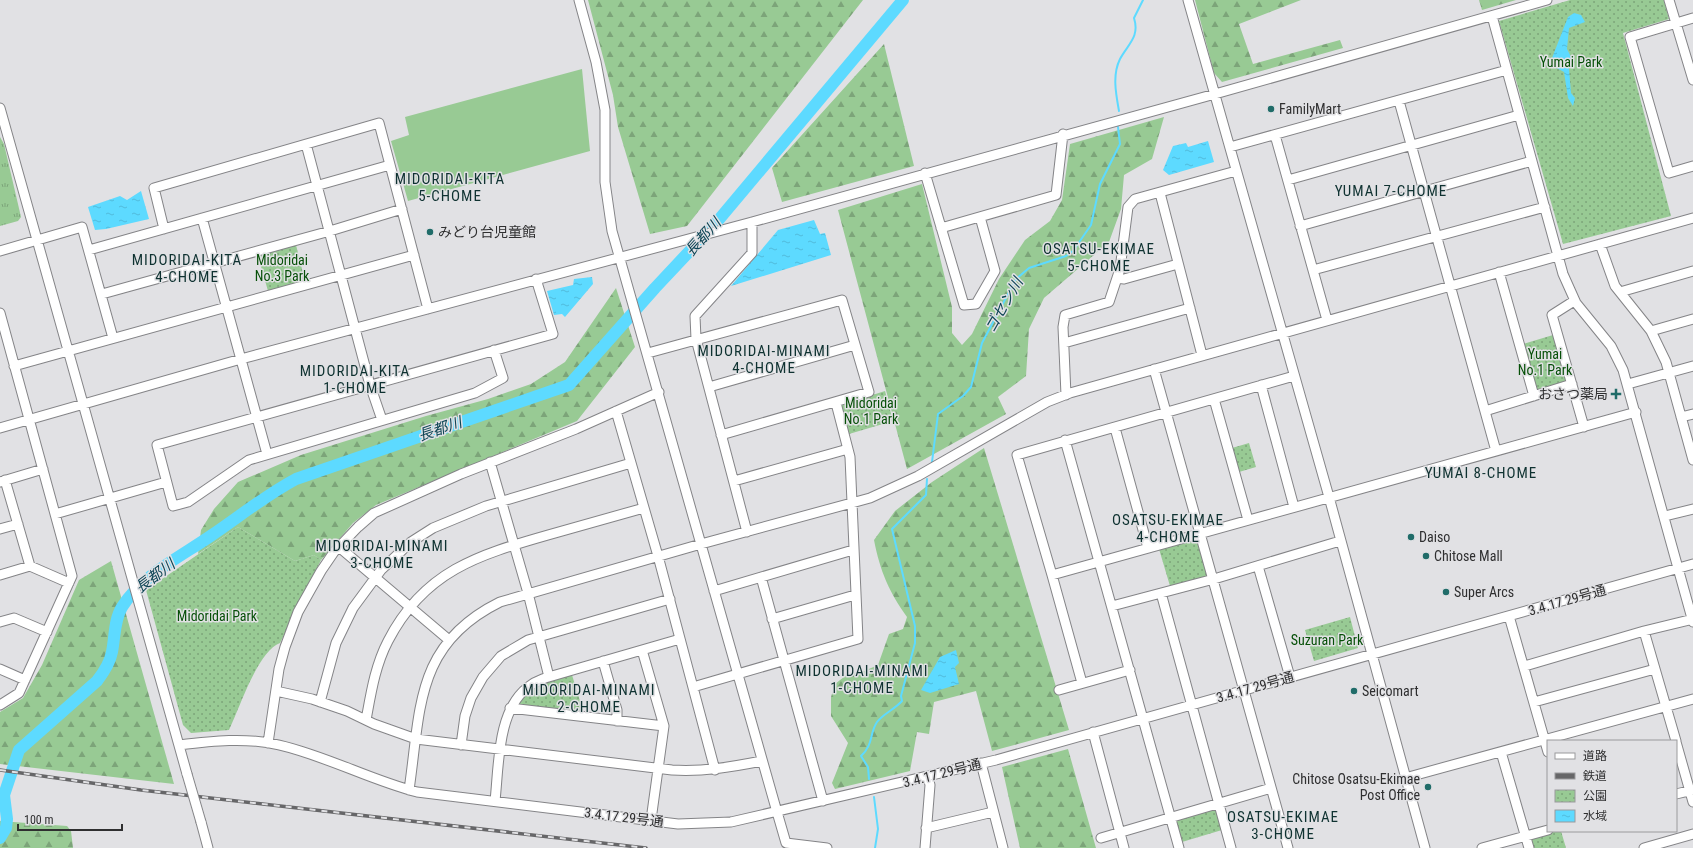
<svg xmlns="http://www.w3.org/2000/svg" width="1693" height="848" font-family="'Roboto Condensed','Noto Sans JP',sans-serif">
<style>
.grass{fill:url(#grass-tufts)}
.forest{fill:url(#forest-firs)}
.park{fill:url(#park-dots)}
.garden{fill:#98ca94}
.water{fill:url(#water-ripples)}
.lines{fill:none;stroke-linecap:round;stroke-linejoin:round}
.stream{stroke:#5ddaff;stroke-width:2}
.river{stroke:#5ddaff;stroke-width:12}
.minor-casing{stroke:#848487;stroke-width:11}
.minor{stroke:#fff;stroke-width:9}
.rail-casing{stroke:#666668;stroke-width:3.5}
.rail{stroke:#e1e1e4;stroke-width:2;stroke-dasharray:6;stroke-linecap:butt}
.minor-bridge-casing{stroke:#848487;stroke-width:11;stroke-linecap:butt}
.minor-bridge{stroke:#fff;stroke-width:9}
.poi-dot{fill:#206c69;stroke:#e1e1e4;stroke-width:1.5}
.labels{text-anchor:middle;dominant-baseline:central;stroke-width:3;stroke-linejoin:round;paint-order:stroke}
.park-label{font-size:14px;fill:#065008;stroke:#e1e1e4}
.poi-label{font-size:14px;fill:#2f2f30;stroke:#e1e1e4;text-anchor:start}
.street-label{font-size:14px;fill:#2f2f30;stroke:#e1e1e4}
.neighbourhood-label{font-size:15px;letter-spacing:1px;fill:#0f3231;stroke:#e1e1e4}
.water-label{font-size:15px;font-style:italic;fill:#0d4555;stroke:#e1e1e4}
</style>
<defs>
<pattern id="grass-tufts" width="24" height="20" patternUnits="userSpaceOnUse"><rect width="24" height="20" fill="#98ca94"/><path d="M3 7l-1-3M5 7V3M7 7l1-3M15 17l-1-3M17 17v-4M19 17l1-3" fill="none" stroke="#7ca479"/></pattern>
<pattern id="forest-firs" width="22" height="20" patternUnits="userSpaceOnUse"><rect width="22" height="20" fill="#98ca94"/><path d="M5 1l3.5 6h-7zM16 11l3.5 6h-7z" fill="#7ca479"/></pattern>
<pattern id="park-dots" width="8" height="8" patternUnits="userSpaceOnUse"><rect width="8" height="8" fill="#98ca94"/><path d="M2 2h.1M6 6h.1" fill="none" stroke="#7ca479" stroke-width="1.8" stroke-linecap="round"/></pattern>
<pattern id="water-ripples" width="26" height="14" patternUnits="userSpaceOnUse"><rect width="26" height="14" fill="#5ddaff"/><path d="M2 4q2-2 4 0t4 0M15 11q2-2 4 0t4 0" fill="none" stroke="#51bbdb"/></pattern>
</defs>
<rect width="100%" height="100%" fill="#e1e1e4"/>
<!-- grass -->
<path class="grass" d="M0,137l4,7 17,73 -3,4 -18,5z"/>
<!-- forest -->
<path class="forest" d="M588,0h275l-176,226 -37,8 -32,-107 -5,-32z
M1195,0h106l-62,24 14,40 87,-24 3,8 -121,34 -8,-9z
M1479,0h37l-34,10z
M884,44l30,122 -132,36 -10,-34z
M1164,117l-12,42 -28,16 -3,34 -12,33 -65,56 -15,31 -3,47 -28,21 8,17 -99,55 -69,-259 84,-26 30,123v26l10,12 10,-11 27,-55 26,-39 25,-19 12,-21 8,-56z
M616,288l19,59 -58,74 -201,84 -23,18 -32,37 -7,-5 -19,6 -57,-34 -40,27 3,-24 13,-21 24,-27 63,-27 125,-39 62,-17 43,-15 34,-22z
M984,448l85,282 -77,21 -16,-60 -42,11 -5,32 -12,-2 -7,39 -75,18 -3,-6 16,-40 -17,-27v-19l4,-13 14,-11 13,-1 16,-7 11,-31 14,-5 4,-12c-18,-25 -27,-46 -33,-77l21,-29 37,-29z
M111,561l63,223 -174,-20v-52l23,-14 19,-33 37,-85z
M1068,749l28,99h-76l-18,-81z
M0,821l67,5 4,5 2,17h-73z"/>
<!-- park -->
<path class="park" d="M1570,0h94l5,19 -46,14 48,183 -108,28 -64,-223z
M296,245l9,36 -37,10 -10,-35z
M1553,335l14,46 -30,9 -14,-46z
M885,391l8,30 -44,13 -8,-29z
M1249,443l7,24 -17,5 -7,-24z
M238,527l57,34 19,-6 7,5 -41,83c-23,9 -40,65 -51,87l-38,3 -8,-8 -37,-135z
M1197,538l10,38 -37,10 -11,-37z
M1350,617l8,31 -44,13 -9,-31z
M572,675l12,39 -63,-8 -2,-4c18,-20 28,-21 53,-27z
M1216,808l6,22 -40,12 -6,-23z
M1556,831h5l5,17h-35l-3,-9z"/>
<!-- garden -->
<path class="garden" d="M582,69l8,82 -182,50 -17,-60 18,-6 -4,-18z"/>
<!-- water -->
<path class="water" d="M1574,13l7,2 4,7 -16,6 -2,21 4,8 -2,12 2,24 4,5 -2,8 -5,-8 -4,-26 -11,-6 -1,-8 16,-41z
M1208,141l6,21 -45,13 -6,-5 10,-24 13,-3 2,4z
M141,191l8,28 -43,10 -11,1 -7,-23 32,-11 7,4z
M814,220l6,14 5,-1 6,22 -100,31 47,-56z
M592,277l1,7 -28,33 -3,-3 -8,1 -7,-24 26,-6 1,-6z
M956,650l3,13 -4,4 4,17 -29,9 -9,-3 19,-33z"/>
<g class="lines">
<!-- stream -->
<path class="stream" d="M1119,111c-3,-17 -7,-36 1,-52 8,-15 20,-22 14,-41l9,-18
M932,462l6,-48 25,-18 8,-9 11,-44 34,-64 13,-11 37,-12 7,-5 18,-26 9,-41 20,-40 -2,-17
M869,779l-1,-12 -7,-11c13,-12 8,-22 16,-34 6,-8 18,-13 25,-21l-1,-5 14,-53v-17l-23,-97 34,-34 1,-16
M874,797l4,32 -3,19"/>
<!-- river -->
<path class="river" d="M0,838l6,-10 1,-9 -3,-24 15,-45 78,-69c7,-9 13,-18 15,-29 3,-15 2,-32 10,-45 20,-32 60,-51 90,-72 28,-19 54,-40 84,-56l273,-94 86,-97 61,-65 187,-223"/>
<!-- minor casing -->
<g class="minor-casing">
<path id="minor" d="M579,0l17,62 9,48v72l7,49 165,581 9,31 41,5
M1188,0l141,497 96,351
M1669,0l24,80
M1492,16l71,258 13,29 35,43 12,24 70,252
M1693,18l-63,19 39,136 24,-7
M1399,101l97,350
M0,108l187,666
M1275,135l52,185
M306,144l64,241 12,35
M1230,147l277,-77
M925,173l39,132 12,-1 19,-33 -15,-54
M1288,180l231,-65
M1160,193l42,162
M202,218l65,236
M1300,226l232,-65
M941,228l115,-33 7,-61
M164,229l-10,-41 225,-65 49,186
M1600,244l15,42 36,45 15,31 27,98
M89,250l301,-85
M0,251l82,-24 31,111
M1313,270l232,-63
M1499,272l35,124
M1117,278l7,1 54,-15
M1620,292l73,-21
M102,294l228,-63 72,-22
M1574,301l-22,14 32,112
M0,313l72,263 -53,117 -19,12
M1651,331l42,-12
M1064,343l126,-35
M494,350l9,28 -28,15 -226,67 -61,42 -15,4 -16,-61 396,-111 -17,-55
M648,353l194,-53 27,92 -148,43
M14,366l400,-111
M1154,369l134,479
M1628,384l65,-18
M1261,385l33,122
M709,387l146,-42
M1066,395l-3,-68 2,-12 44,-13 11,-33 8,-62 7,-8 101,-28
M1214,399l34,121
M616,411l42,145 57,214
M1485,411l87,-27
M1681,417l12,-3
M0,428l241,-69 511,-137 463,-128 332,-94
M1115,428l33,120
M1065,440l114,408
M490,462l38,131 21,84
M5,480l25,86
M734,481l114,-32
M0,482l43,-13
M55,514l111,-32
M1665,516l28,-7
M0,529l18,-5
M747,532l-51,-193 -1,-23 57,-63v-31
M339,547l110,93
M1258,566l32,111
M0,575l30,-9 39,17
M1052,575l584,-163
M761,577l62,224
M714,591l139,-41
M1161,593l70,255
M1112,606l102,-27 126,-38
M1509,616l39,136
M772,619l83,-24
M0,622l14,-4 33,14
M1644,631l32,110
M642,650l22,76 -13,94
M603,661l14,49v11
M1525,666l119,-35 49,-12
M0,669l25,11
M1082,683l-30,-108 -35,-120 277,-79
M693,687l165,-48 -8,-182 -14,-54
M1059,690l71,-20
M276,691l36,8 35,12 27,13 42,15 256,31c31,2 59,-3 90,-9
M320,702l16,-59 17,-35 28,-38 30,-28 22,-14 53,-22 145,-43
M1534,702l121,-33
M510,708l154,18
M366,720c5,-27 9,-54 22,-79 36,-70 90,-86 160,-106 32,-9 64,-18 96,-27
M1093,732l31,116
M1676,742l17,60
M268,743l11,-74 6,-22 13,-35 23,-41 13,-19 24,-25 16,-14 87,-39 115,-45 83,-37
M179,745c33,-4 67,-8 100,0 48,11 91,35 138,47l261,32 53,-2 265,-62 697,-196
M461,745l4,-29 6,-18 12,-21 18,-21 27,-16 142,-41
M1501,752l28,96
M981,763l22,85
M1405,778l288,-79
M409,790c12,-82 6,-146 91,-188l201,-58 169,-46 48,-22 129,-74 23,-9 623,-175
M1676,794l17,-4
M495,801c4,-36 2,-90 33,-114 9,-7 20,-10 31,-13l121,-35
M201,822l7,26
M926,828l67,-16
M1101,838l170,-50
M925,848l5,-63 -2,-8
M1482,848l66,-18
M1644,848l49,-14"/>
</g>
<!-- minor -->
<use href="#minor" class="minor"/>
<!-- rail casing -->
<g class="rail-casing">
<path id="rail" d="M0,770l141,20 505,58"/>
</g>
<!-- rail -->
<use href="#rail" class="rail"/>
<!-- minor-bridge casing -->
<g class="minor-bridge-casing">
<path id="minor-bridge" d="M187,774l14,48"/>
</g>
<!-- minor-bridge -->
<use href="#minor-bridge" class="minor-bridge"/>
</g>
<!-- markers -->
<g class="poi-dot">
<circle cx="1271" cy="109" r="4"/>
<circle cx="430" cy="232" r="4"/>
<path d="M1614 388h4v4h4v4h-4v4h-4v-4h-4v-4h4z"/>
<circle cx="1411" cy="537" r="4"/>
<circle cx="1426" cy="556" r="4"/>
<circle cx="1446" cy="592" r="4"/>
<circle cx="1354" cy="691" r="4"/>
<circle cx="1428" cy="787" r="4"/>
</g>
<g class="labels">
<!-- park labels -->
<g class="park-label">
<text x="1571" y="62">Yumai Park</text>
<text x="282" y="260">Midoridai<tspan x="282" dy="16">No.3 Park</tspan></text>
<text x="1545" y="354">Yumai<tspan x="1545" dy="16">No.1 Park</tspan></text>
<text x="871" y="403">Midoridai<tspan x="871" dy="16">No.1 Park</tspan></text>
<text x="217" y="616">Midoridai Park</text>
<text x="1327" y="640">Suzuran Park</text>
</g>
<!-- poi labels -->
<g class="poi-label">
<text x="1279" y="109">FamilyMart</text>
<text x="438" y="232">みどり台児童館</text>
<text x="1608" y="394" text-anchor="end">おさつ薬局</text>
<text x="1419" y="537">Daiso</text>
<text x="1434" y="556">Chitose Mall</text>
<text x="1454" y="592">Super Arcs</text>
<text x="1362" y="691">Seicomart</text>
<text x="1420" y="779" text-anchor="end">Chitose Osatsu-Ekimae<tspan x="1420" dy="16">Post Office</tspan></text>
</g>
<!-- street labels -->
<g class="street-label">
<text transform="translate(1567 600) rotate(-16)">3.4.17 29号通</text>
<text transform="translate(1255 687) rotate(-16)">3.4.17 29号通</text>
<text transform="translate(942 773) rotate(-14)">3.4.17 29号通</text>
<text transform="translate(624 817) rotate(7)">3.4.17 29号通</text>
</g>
<!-- neighbourhood labels -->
<g class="neighbourhood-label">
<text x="450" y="179">MIDORIDAI-KITA<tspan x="450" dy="17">5-CHOME</tspan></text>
<text x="1391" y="191">YUMAI 7-CHOME</text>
<text x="1099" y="249">OSATSU-EKIMAE<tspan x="1099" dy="17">5-CHOME</tspan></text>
<text x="187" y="260">MIDORIDAI-KITA<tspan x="187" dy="17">4-CHOME</tspan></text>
<text x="764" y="351">MIDORIDAI-MINAMI<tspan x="764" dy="17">4-CHOME</tspan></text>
<text x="355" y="371">MIDORIDAI-KITA<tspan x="355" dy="17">1-CHOME</tspan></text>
<text x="1481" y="473">YUMAI 8-CHOME</text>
<text x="1168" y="520">OSATSU-EKIMAE<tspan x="1168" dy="17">4-CHOME</tspan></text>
<text x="382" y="546">MIDORIDAI-MINAMI<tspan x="382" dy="17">3-CHOME</tspan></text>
<text x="862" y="671">MIDORIDAI-MINAMI<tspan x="862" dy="17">1-CHOME</tspan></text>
<text x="589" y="690">MIDORIDAI-MINAMI<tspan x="589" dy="17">2-CHOME</tspan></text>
<text x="1283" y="817">OSATSU-EKIMAE<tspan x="1283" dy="17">3-CHOME</tspan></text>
</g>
<!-- water labels -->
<g class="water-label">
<text transform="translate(703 237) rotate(-48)">長都川</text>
<text transform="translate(1004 305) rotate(-60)">ゴセン川</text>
<text transform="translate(440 429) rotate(-19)">長都川</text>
<text transform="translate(155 576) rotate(-37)">長都川</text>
</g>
</g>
<!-- legend -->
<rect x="1547" y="740" width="130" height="92" fill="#e1e1e4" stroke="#9a9a9c"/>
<rect x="1555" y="753" width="20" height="6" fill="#ffffff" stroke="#9a9a9c"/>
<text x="1583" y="760" font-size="12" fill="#2f2f30">道路</text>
<rect x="1555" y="773" width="20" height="6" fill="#666668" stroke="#9a9a9c"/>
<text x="1583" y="780" font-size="12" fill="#2f2f30">鉄道</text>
<rect x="1555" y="790" width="20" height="12" fill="url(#park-dots)" stroke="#9a9a9c"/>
<text x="1583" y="800" font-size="12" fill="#2f2f30">公園</text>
<rect x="1555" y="810" width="20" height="12" fill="url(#water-ripples)" stroke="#9a9a9c"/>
<text x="1583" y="820" font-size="12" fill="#2f2f30">水域</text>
<!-- scale -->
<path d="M18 824v6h104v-6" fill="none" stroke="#2f2f30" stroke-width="2"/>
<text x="24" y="824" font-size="12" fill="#2f2f30" stroke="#e1e1e4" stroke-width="3" paint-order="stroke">100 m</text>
</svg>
